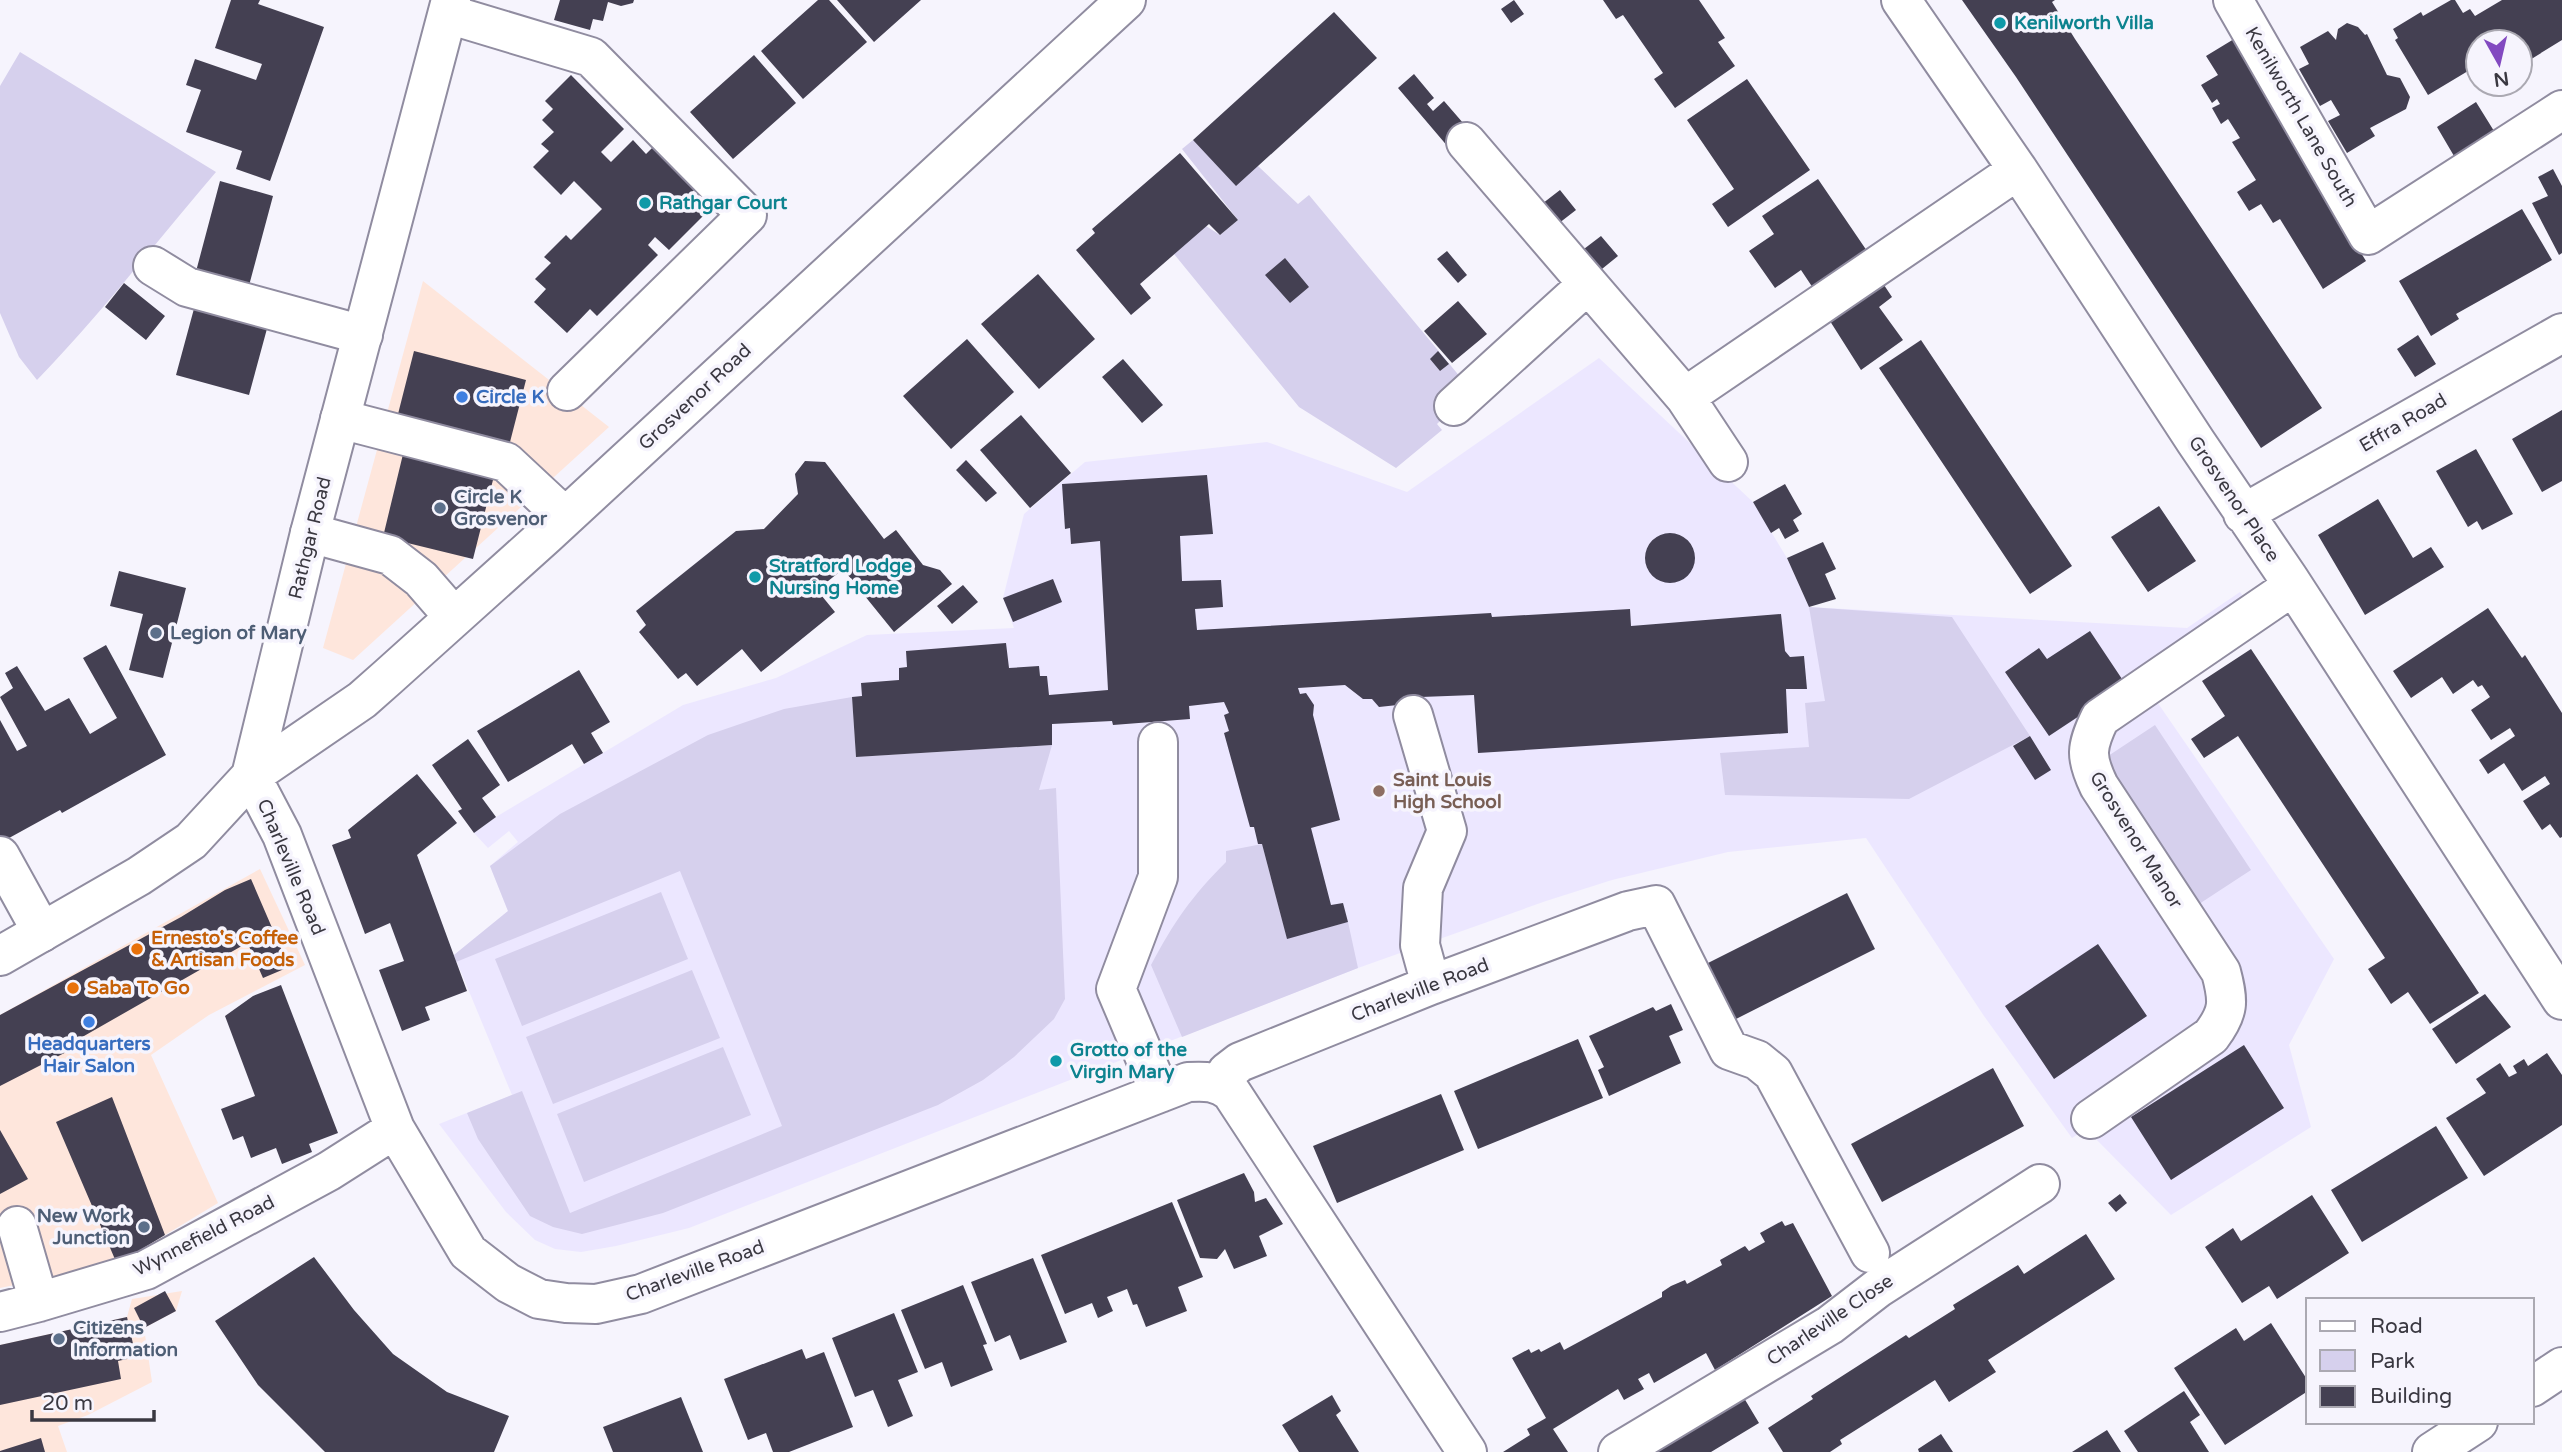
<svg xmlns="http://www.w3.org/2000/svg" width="2562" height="1452" font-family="'Varela Round',sans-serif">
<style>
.commercial{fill:#fee6dc}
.built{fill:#ece7ff}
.green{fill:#d6d0ed}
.building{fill:#444052}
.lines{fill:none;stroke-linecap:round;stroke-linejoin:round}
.minor-casing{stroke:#908ca0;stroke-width:42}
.major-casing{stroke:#908ca0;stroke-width:42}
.minor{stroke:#fff;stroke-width:38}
.major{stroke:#fff;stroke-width:38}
.culture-dot{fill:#0f9aa8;stroke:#f6f4fd;stroke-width:2.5}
.shop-dot{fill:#3f7fe0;stroke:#f6f4fd;stroke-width:2.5}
.service-dot{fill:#5c6f8a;stroke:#f6f4fd;stroke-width:2.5}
.education-dot{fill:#8d6e63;stroke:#f6f4fd;stroke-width:2.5}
.food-dot{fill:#e8710a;stroke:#f6f4fd;stroke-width:2.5}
.labels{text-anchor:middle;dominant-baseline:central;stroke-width:7;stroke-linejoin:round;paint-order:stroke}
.culture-label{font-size:19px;font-weight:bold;fill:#0d838f;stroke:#f6f4fd;text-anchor:start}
.street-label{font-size:19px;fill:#3a3841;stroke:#f6f4fd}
.shop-label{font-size:19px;font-weight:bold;fill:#366cbe;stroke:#f6f4fd;text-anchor:start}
.service-label{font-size:19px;font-weight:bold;fill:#4e5e75;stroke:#f6f4fd;text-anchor:start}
.education-label{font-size:19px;font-weight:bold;fill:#785e54;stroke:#f6f4fd;text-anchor:start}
.food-label{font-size:19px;font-weight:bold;fill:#c56008;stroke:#f6f4fd;text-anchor:start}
</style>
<rect width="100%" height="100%" fill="#f6f4fd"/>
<!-- commercial -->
<path class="commercial" d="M423,281l186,146 -256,233 -30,-12z
M260,869l45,96 -96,50 -58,40 67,148 -101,61 -117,24v-273z
M182,1291l-6,20 -32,17 8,54 -64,33 -30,11 9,26h-67v-107l127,-28 5,-18z"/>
<!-- built -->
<path class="built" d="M1599,358l154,144 34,56 22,49 378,21 53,-36 27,35 -114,69 181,263 -45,86 22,82 -140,88 -85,-86 -14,9 -88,-122 -118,-178 -138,14 -116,28 -66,21 -188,67 -669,260 -73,18 -35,6 -26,-3 -20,-9 -29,-28 -67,-88 73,-29 -58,-140 54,-44 -18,-45 28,-24 -9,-11 -21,17 -14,-15 22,-16 187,-112 93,-27 91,-43 147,-7 -11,-30 21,-84 61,-52 182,-20 140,50z"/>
<!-- green -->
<path class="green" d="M20,52l196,120c-60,70 -115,142 -179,208l-18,-23 -19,-44v-227z
M1193,140l65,26 40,38 11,-9 162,195 -34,34 5,6 -46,38 -97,-61 -125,-153 32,-28 14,9 18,-15 -56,-71z
M1809,607l143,10 78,119 -121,63 -184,-4 -5,-42 89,-6 -4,-44 20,-2z
M852,697l4,60 196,-12 -13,45 17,-2 9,211 -11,20 -40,38 -31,23 -45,25 -275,108 -81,21 -29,-7 -23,-11 -52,-77 -11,-26 55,-22 48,122 212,-87 -102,-255 -224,91 -2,-7 54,-44 -18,-45 70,-52 148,-79 76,-26z
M2155,725l96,145 -55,36 -97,-144z
M1262,844l25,94 61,-16 10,46 -176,69 -31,-72c23,-43 40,-68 75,-103v-11z
M661,892l27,67 -166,67 -27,-67z
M692,970l28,68 -167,66 -27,-67z
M723,1047l28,68 -167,67 -27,-68z"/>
<!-- building -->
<path class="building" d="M231,0h29l-2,4 66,23 -54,154 -34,-12 6,-18 -56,-19 15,-42 -15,-5 9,-26 61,21 6,-16 -47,-16z
M560,0h74l-1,3 -12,3 -13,-4 -5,19 -10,-2 -3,11 -36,-10z
M818,0h11l38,42 -64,57 -42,-48z
M837,0h84l-47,42z
M1514,0l10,14 -13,9 -10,-14z
M1603,0h96l26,38 -7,4 17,24 -60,42 -21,-29 9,-6 -40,-58 -7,4z
M1962,0h93l-3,2 23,37 247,369 -61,40 -245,-371z
M2451,0h4l8,13 7,-4 5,7 27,-16h60v40l-42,26v-24h-42v23l-50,30 -33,-55 3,-2 -5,-9 28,-17 2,4z
M1334,12l43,46 -141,128 -43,-46z
M2347,23l11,4 7,8 2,-1 20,41 13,3 10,19 -4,12 -36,19 5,8 -28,17 -19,-32 12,-6 -9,-15 -11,6 -21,-37 10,-5 -9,-17 28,-16 8,9 2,-11z
M2234,39l65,114 67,108 -43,28 -43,-70 -7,4 -12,-19 -12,7 -12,-19 19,-12 -24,-38 8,-4 -12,-19 -7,5 -9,-16 8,-4 -3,-5 -5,4 -11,-18 17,-10 -12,-19z
M754,55l42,48 -63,56 -43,-47z
M1414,74l20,24 -7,6 6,7 11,-10 26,30 -21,17 -51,-60z
M571,75l53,54 -23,23 10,10 22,-22 13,14 7,-7 42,42 -7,8 17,17 -36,36 -14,-13 -7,8 10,10 -61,61 -7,-7 -23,24 -33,-31 12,-13 -11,-10 16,-16 -7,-6 22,-22 5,5 31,-31 -28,-28 -13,14 -28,-28 16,-16 -8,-7 13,-12 -12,-12 11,-11 -8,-8z
M1747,79l63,91 -82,57 -16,-23 22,-15 -47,-69z
M2476,102l18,29 -40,25 -17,-29z
M1180,153l58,67 -18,15 -11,-11 -69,60 11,14 -20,17 -55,-65 19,-17 -3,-4z
M2553,169l9,17v67l-3,2 -27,-52 16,-7 -10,-19z
M1818,179l49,72 -54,37 -12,-18 -26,18 -26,-37 25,-17 -12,-18z
M220,181l53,15 -26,97 -53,-14z
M1560,190l16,20 -22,17 -16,-20z
M2522,209l30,51 -96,54 3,5 -28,17 -32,-55z
M1601,236l17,20 -21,17 -17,-21z
M1447,251l20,24 -9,8 -21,-24z
M1285,258l24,29 -19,16 -25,-28z
M1876,273l16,24 -13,10 24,33 -42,30 -38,-60z
M1038,274l57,65 -56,50 -58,-65z
M124,283l41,33 -19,24 -41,-33z
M1458,301l29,33 -35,29 -28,-32z
M195,305l73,20 -19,70 -73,-20z
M2418,335l18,29 -21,13 -18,-28z
M967,339l47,53 -63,57 -48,-53z
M1921,340l151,226 -42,28 -151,-226z
M414,351l112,29 -16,62 -112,-28z
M1438,351l11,13 -9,7 -10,-12z
M1123,359l40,46 -21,18 -40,-46z
M2562,410v71l-20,11 -30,-53z
M1021,415l50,58 -41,35 -50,-58z
M2476,449l37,65 -31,16 -5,-9 -9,6 -32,-56z
M404,450l91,22 -22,87 -90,-22z
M966,460l31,33 -11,9 -30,-32z
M805,461l20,1 59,77 12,-9 27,35 17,5 12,14 -58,48 -51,-63 -26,21 18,22 -74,60 -19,-23 -45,37 -11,-13 -8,6 -39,-47 7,-7 -10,-14 100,-80 28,-2 34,-35 -3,-20z
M1207,475l6,59 -33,2 2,45 39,-1 2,27 -28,2 2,21 294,-17 1,4 138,-8 1,17 150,-12 4,37 5,6 14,-1 3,33h-21l2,44 -310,20 -4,-58 -53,2 -5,6 -37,4 -7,-8h-9l-18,-14 -47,3 2,6 6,-1 8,12 -1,10 27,105 -29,8 20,77 12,-2 5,19 -61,17 -25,-95h-4l-4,-17h-4l-26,-94 5,-2 -5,-16 5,-2 -5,-11 -35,4 1,13 -77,6 -1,-4 -60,3v21l-196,12 -4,-60 10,-1 -1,-13 38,-3v-12l8,-1 -1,-16 100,-8 3,25 30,-2 1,10h7l2,19 59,-5 -8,-149 -29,3 -1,-16 -5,1 -3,-45z
M1785,484l17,30 -9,6 6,11 -14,8 -6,-11 -8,5 -18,-31z
M2378,499l35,59 18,-11 13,20 -79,48 -47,-80z
M2159,506l37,55 -48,31 -37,-55z
M1645 558a25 25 0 1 1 50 0a25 25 0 1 1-50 0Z
M1823,542l13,27 -11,5 11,25 -27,8 -22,-49z
M119,571l67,17 -23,90 -34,-8 14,-56 -33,-8z
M1053,579l9,23 -49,20 -10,-24z
M963,585l15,17 -26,22 -15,-18z
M2488,608l34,50 3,-3 37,58v124l-2,1 -10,-14 -8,6 -19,-29 27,-17 -5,-8 -23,15 -18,-28 -16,11 -9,-14 36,-24 -5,-8 -19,12 -20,-30 19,-13 -8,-12 -4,2 -5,-7 -20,14 -11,-17 -31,21 -18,-27z
M2090,631l36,54 -77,51 -44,-64 34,-24 8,11z
M106,645l60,110 -104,58 -2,-3 -60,33v-123l17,31 10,-5 -27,-49 13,-9 -8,-15 12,-7 28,45 24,-13 21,36 27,-16 -34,-60z
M2251,649l228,344 -49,31 -22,-32 -17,12 -23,-35 17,-11 -147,-222 -34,22 -13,-19 34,-23 -23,-35z
M579,670l31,52 -19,11 12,20 -19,11 -12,-20 -64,38 -31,-51z
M2030,736l21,34 -16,10 -22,-34z
M468,739l32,46 -18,13 14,19 -22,16 -16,-22 4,-2 -30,-44z
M417,774l40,49 -40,32 50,136 -42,16 5,13 -28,11 -23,-61 25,-9 -14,-38 -25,11 -33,-89 19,-7 -3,-8z
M251,879l38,88 -26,11 -15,-34 -8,3 -163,93 3,5 -80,41v-71l181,-98 44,-27z
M1847,893l28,56 -139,70 -28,-56z
M2098,944l49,72 -93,63 -49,-73z
M281,985l57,148 -29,11 3,8 -30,12 -6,-16 -25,10 -8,-22 -10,4 -12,-31 34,-13 -30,-80 28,-20z
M2485,994l26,33 -55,37 -24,-35z
M1671,1004l12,26 -14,6 12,27 -72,33 -11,-26 6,-3 -15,-31 64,-29 3,4z
M1578,1039l25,59 -125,51 -24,-58z
M2244,1045l40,63 -113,72 -40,-63z
M2547,1053l15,22v50l-78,51 -38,-58 40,-25 -10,-14 24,-16 9,14 8,-4 -4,-7 11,-7 4,7z
M1993,1068l31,58 -142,76 -31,-58z
M1441,1094l23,56 -127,53 -24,-57z
M112,1097l53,138 -48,29 -61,-142z
M2436,1126l32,52 -106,64 -31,-52z
M0,1130l28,49 -28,15z
M1244,1173l10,19 1,10 11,-4 17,26 -24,12 8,20 -33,13 -9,-20 -8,10 -17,-1 -23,-58z
M2120,1194l7,9 -11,9 -8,-9z
M2312,1195l37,58 -72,46 -8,-13 -27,17 -37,-56 28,-19 8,13z
M1172,1202l31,75 -25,10 9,24 -41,16 -9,-23 -4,1 -6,-16 -20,8 6,14 -15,7 -6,-15 -27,11 -24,-59z
M1782,1221l3,5 8,-3 39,73 -117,74 -9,-17 -52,30 -5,-10 -11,6 6,10 -20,11 -6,-11 -65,40 15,23h-65l27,-17 -3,-6 19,-11 -34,-60 17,-9 2,4 8,-4 2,3 19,-10 4,8 98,-53v-5l9,-6 14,-6 2,4 35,-19 -2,-5 25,-14 4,5 16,-9 -5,-9z
M2086,1234l29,45 -127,81 8,12 -47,30 -14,-22 -95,60 2,4 -12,8h-47l-15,-24 45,-29 -2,-3 95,-61 3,3 46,-29 -2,-4 65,-40 6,9z
M314,1257l40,53 39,44 54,38 62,24 -15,36h-169l-67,-67 -43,-64z
M1033,1258l34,84 -47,18 -10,-25 -15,7 -24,-60z
M963,1285l24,59 -4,1 10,25 -42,17 -9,-25 -17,7 -24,-59z
M165,1291l11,20 -32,17 -10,-20z
M894,1313l24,59 -20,8 15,36 -25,11 -15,-37 -18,7 -23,-59z
M127,1317l9,40 -18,4 3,18 -121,26v-60z
M2271,1323l37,58v10l-83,54 -51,-77 62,-40 8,13z
M802,1349l4,10 18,-7 29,75 -64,25h-16l-7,-19 -18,7 -24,-61z
M2184,1391l16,24 -10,7 19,30h-71l-14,-21z
M1332,1395l9,16 -5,4 23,37h-60l-17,-27z
M681,1397l22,55h-90l-10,-25z
M1744,1398l15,25 -48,29h-56z
M2107,1430l14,22h-49z
M1941,1434l12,18h-34l-1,-3z
M41,1438l4,14h-45v-1z"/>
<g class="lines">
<!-- minor casing -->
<g class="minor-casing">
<path id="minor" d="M1126,0l-580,535 -158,142 -26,23 -111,76 31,59 113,294 73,123 40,31 31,16 27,4 30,1 45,-10 547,-212c18,-1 29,-1 43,10l236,360
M1901,0l117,170 178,272 93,137 273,421
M2233,0l135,235 194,-125
M448,14l143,43 156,158 -180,176
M1466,142l219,255 333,-227
M153,266l34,21 176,48
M1685,397l43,65
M1454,406l134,-122
M340,419l166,43 59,55
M2243,514l319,-181
M310,533l80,22 31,24 33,38
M1413,715l34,116 -24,57 -3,57 11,40
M1158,742v135l-42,112 44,104
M0,856l42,76
M1221,1084l6,-12 13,-10 191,-77 197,-74 28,-6 73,145 28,10 16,13 97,180
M2091,1119l120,-83c18,-24 18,-34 10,-64l-122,-186c-14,-29 -13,-39 1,-68l193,-132
M17,1226l22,76
M0,1312l39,-10 107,-32 183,-99 66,-42
M2532,1387l30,-20
M1618,1452l212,-127 48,-37 162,-104
M2432,1452l46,-30"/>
</g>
<!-- major casing -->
<g class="major-casing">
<path id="major" d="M0,956l139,-80 52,-35 60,-65 59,-243 141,-533"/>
</g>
<!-- minor -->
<use href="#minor" class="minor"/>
<!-- major -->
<use href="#major" class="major"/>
</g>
<!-- markers -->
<g class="culture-dot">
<circle cx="2000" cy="23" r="7"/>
<circle cx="645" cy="203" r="7"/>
<circle cx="755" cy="577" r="7"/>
<circle cx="1056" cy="1061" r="7"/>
</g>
<g class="shop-dot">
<circle cx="462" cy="397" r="7"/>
<circle cx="89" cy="1022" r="7"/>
</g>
<g class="service-dot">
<circle cx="440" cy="508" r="7"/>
<circle cx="156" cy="633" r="7"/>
<circle cx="144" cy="1227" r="7"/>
<circle cx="59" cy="1339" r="7"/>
</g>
<circle class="education-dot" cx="1379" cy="791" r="7"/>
<g class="food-dot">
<circle cx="137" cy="949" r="7"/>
<circle cx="73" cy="988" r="7"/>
</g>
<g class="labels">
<!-- culture labels -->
<g class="culture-label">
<text x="2014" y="23">Kenilworth Villa</text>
<text x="659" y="203">Rathgar Court</text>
<text x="769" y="566">Stratford Lodge<tspan x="769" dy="22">Nursing Home</tspan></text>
<text x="1070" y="1050">Grotto of the<tspan x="1070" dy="22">Virgin Mary</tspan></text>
</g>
<!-- street labels -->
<g class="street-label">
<text transform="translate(2301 117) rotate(60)">Kenilworth Lane South</text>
<text transform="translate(695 397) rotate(-43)">Grosvenor Road</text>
<text transform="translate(2403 423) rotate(-30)">Effra Road</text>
<text transform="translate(2234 499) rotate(56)">Grosvenor Place</text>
<text transform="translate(310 538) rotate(-76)">Rathgar Road</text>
<text transform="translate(2136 840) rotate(58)">Grosvenor Manor</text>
<text transform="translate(291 867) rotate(67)">Charleville Road</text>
<text transform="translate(1420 990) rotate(-21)">Charleville Road</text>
<text transform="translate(204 1236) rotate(-27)">Wynnefield Road</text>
<text transform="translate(695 1271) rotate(-20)">Charleville Road</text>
<text transform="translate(1830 1320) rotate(-34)">Charleville Close</text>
</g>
<!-- shop labels -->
<g class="shop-label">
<text x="476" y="397">Circle K</text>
<text x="89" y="1044" text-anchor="middle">Headquarters<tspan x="89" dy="22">Hair Salon</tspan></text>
</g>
<!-- service labels -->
<g class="service-label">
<text x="454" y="497">Circle K<tspan x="454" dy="22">Grosvenor</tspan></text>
<text x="170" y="633">Legion of Mary</text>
<text x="130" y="1216" text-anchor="end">New Work<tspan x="130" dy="22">Junction</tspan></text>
<text x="73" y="1328">Citizens<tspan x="73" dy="22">Information</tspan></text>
</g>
<!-- education labels -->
<g class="education-label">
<text x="1393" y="780">Saint Louis<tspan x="1393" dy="22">High School</tspan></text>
</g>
<!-- food labels -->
<g class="food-label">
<text x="151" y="938">Ernesto's Coffee<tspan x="151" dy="22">&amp; Artisan Foods</tspan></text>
<text x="87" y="988">Saba To Go</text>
</g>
</g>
<!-- legend -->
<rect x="2306" y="1298" width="228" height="126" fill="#f6f4fd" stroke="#aba9b2" stroke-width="2"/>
<rect x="2320" y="1321" width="35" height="10" fill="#ffffff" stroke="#aba9b2" stroke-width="2"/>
<text x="2370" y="1333" font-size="21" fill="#3a3841">Road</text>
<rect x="2320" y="1350" width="35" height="21" fill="#d6d0ed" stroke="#aba9b2" stroke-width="2"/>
<text x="2370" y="1368" font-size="21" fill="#3a3841">Park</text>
<rect x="2320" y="1386" width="35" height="21" fill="#444052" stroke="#aba9b2" stroke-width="2"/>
<text x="2370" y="1403" font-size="21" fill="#3a3841">Building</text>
<!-- north arrow -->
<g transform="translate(2499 63) rotate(172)"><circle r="33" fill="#f6f4fd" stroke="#aba9b2" stroke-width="2"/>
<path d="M0-5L12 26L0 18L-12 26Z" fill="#8249c0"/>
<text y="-10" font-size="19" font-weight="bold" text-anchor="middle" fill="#3a3841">N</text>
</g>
<!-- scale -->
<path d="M32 1410v10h122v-10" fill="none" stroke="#3a3841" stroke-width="3.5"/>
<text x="42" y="1410" font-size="21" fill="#3a3841" stroke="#f6f4fd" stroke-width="5" paint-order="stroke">20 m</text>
</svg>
